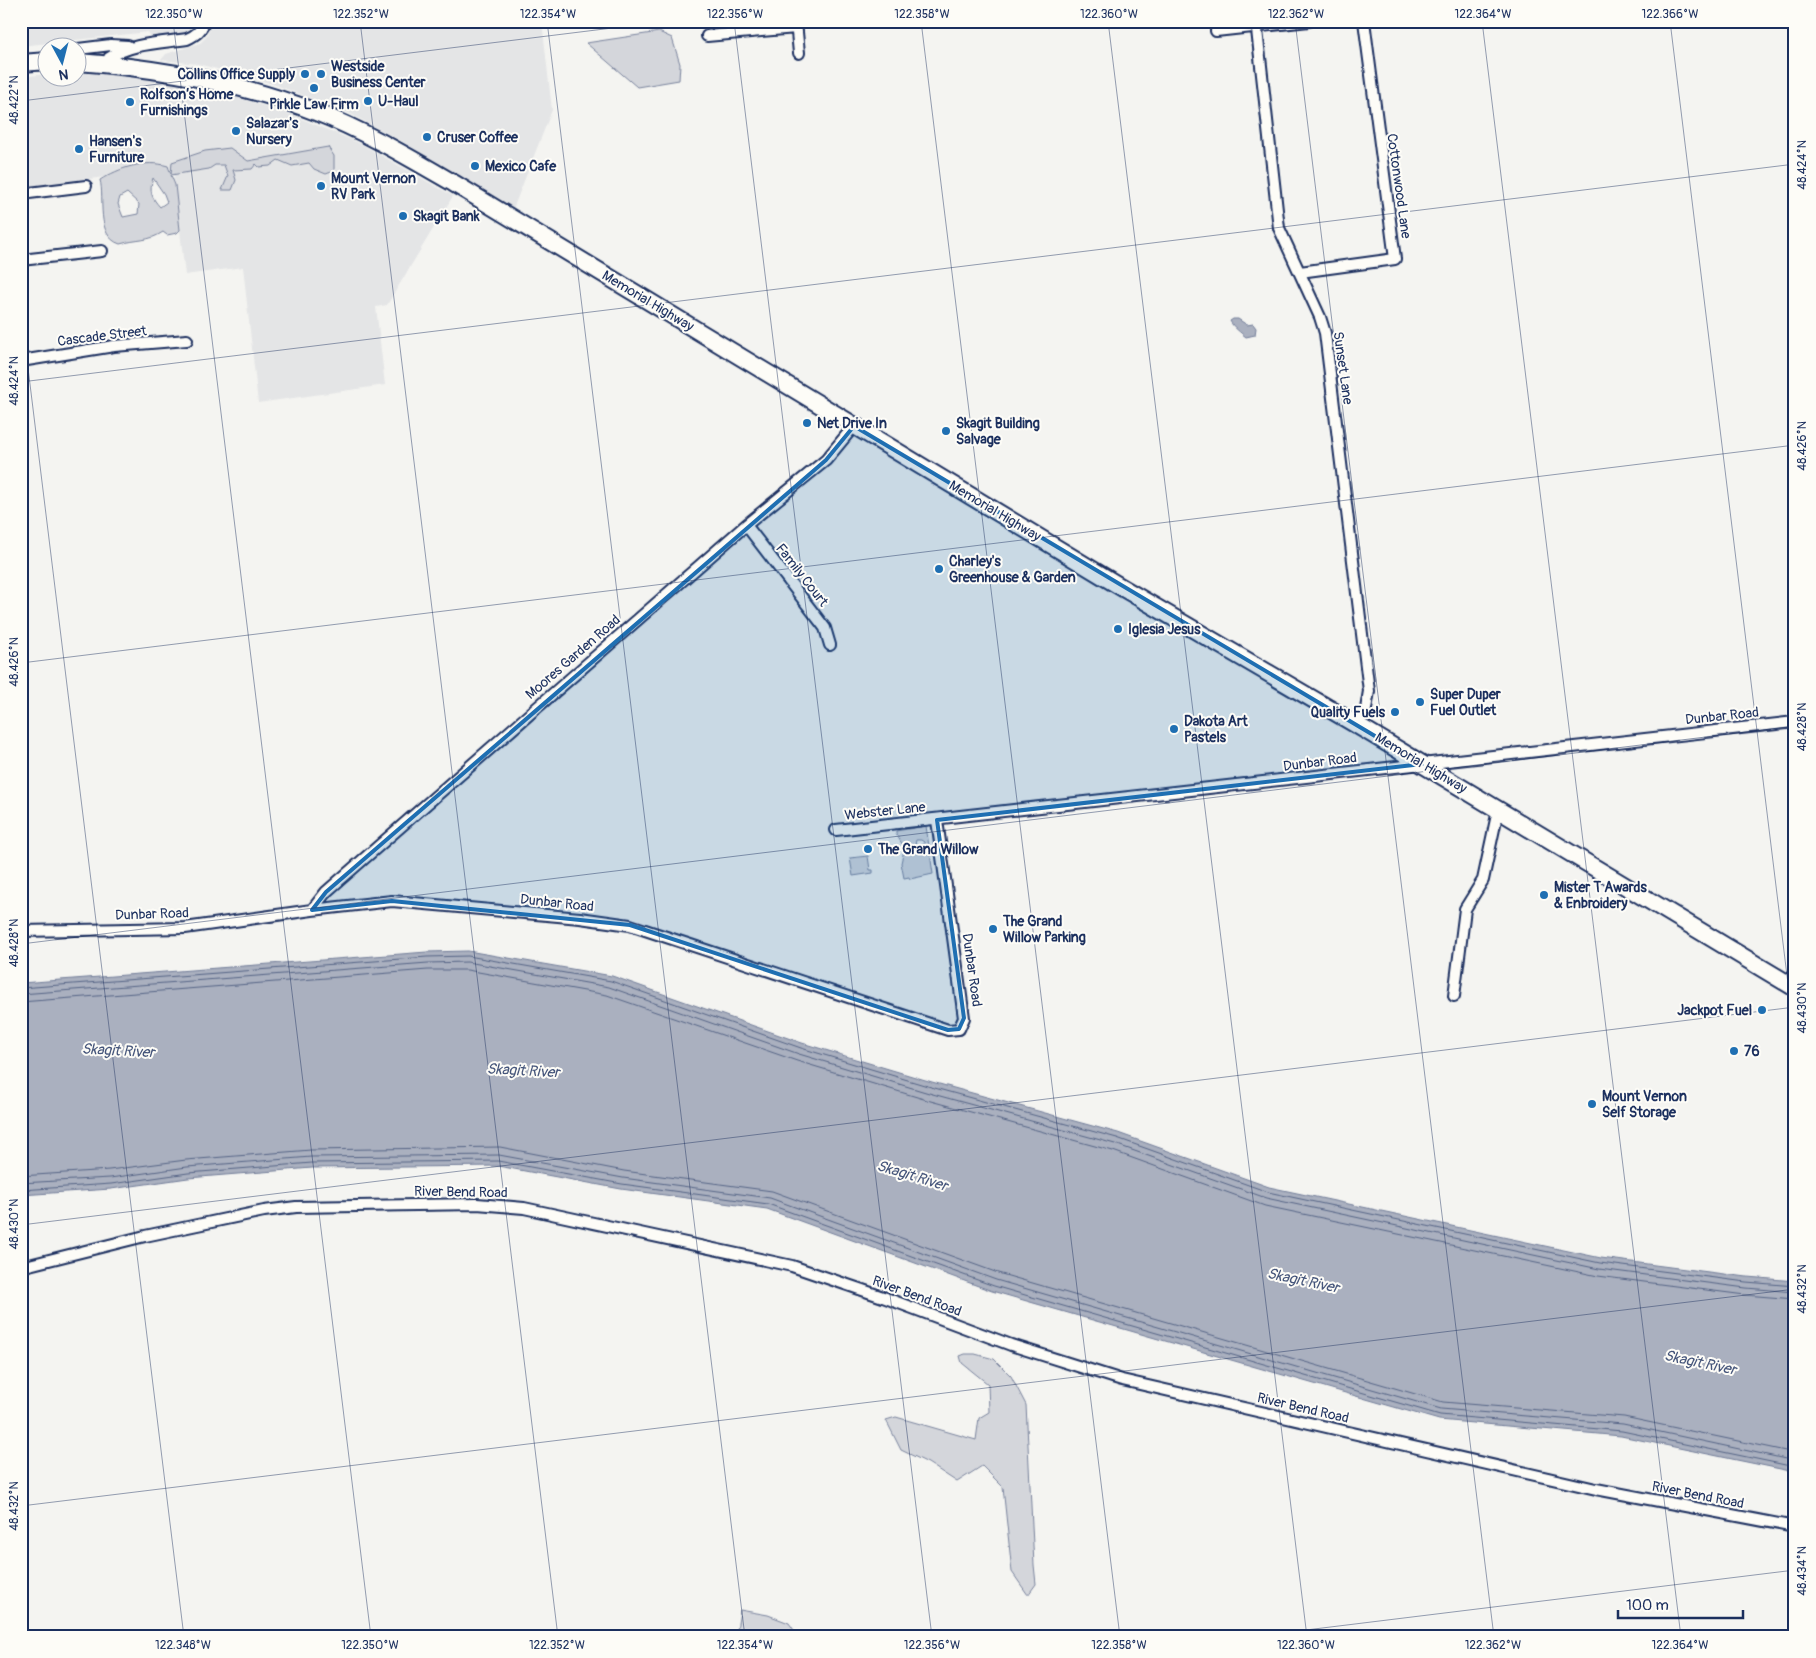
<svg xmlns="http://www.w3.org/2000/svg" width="1816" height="1658" font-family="Pangolin,sans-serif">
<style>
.built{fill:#e4e5e6}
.green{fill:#d4d6db;stroke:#78829c;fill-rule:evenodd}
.water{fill:#aab0bf;stroke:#717c98}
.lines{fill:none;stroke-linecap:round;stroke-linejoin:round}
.shore{stroke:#546385;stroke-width:1}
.minor-casing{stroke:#1b2f5e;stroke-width:14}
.primary-casing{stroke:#1b2f5e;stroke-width:20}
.minor{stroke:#fdfcf7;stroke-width:10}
.primary{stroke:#fdfcf7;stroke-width:16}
.marked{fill:#1f6fb2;fill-opacity:0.2;stroke:#1f6fb2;stroke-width:4;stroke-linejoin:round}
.ticks{fill:none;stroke:#1b2f5e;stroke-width:1;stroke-opacity:0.45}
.poi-dot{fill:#1f6fb2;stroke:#fdfcf7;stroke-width:2}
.labels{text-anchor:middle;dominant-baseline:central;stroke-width:4;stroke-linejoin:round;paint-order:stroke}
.poi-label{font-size:14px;font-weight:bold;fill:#1b2f5e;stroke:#fdfcf7;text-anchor:start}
.street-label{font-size:14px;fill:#1b2f5e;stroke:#fdfcf7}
.water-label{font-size:15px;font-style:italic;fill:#46567b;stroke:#fdfcf7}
.neatline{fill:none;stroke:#1b2f5e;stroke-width:2}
.ticks-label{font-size:12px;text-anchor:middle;fill:#1b2f5e}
</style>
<rect width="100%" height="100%" fill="#f4f4f1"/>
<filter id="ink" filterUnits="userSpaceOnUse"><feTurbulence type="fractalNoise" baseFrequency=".02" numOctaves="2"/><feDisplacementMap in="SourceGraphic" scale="10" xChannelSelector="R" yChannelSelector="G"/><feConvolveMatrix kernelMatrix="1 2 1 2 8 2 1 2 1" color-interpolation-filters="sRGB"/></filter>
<g filter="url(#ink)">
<!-- built -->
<path class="built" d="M21,21h178l-2,8 -13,6 -32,3 -4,-6 -127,14z
M213,21h329l10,89 -39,99 -110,-67 -58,-31 -72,-27 -75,-20 -37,-4 5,-6 34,-11 7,-7z
M78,72l28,2 62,8 62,13 60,19 69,29 94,53 -66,109 -11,2 9,78 -127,18 -15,-136 -58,8 -12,-107 -152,20v-111l26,-3 1,4h30z"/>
<!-- green -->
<path class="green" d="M659,32l13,6 8,26 -1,16 -42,7 -51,-44z
M328,147l6,9v15l-8,3 -12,-5 -5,-6 -17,3 -14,-6 -8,6 -11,1 -3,-3 -4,5 -19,1 3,10 -4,10h-10l6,-14 -4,-11h-9l-6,4 -38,6 4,10 5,45 -3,3 -10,2 -4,-3c-15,10 -26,7 -43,12 -25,-8 -15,-46 -20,-64 19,-12 45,-21 68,-14l3,8 1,-12 33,-11 25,-3 18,13zM153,178l11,16 3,8 -7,5c-9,-10 -11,-16 -7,-29zM127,193l12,11 -1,10 -15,3 -5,-13 2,-7z
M926,826l7,48 -23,5 -1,-2 -5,1 -3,-15 3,-13 9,-3 7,3 4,-3v-5l-3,-2h-5l-1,5 -11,2 -8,-13v-3z
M868,856l2,14h3v3l-20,3 -3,-18z
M965,1354h10l19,5 17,17 15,29 8,160 2,19 -8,11 -16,-23 -9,-85 -21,-21 -25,16 -29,-19 -27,-13 -15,-30 10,-3 80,23 3,-22 10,-6 -1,-28 -26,-21 -2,-7z
M740,1610l28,5 21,8 7,10 -1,4h-59z"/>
<!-- water -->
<path class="water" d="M1233,319h5l9,6 6,-1 3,4 -1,7 -9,2c-5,-4 -13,-10 -16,-16z
M468,951l144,25 190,67 130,39 186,51 151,54 332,71 146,19 48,4v191l-174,-36 -182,-16 -447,-129 -225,-82 -146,-20 -123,-23 -186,2 -124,10 -77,11 -90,6v-212l406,-31z"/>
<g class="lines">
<!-- shore -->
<path class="shore" d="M21,988l406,-31 41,-1 143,25 190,67 130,39 186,51 151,54 332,71 146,19 49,4
M21,994l407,-31 39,-1 142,25 190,67 130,39 186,51 151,54 333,71 147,19 49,4
M21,1002l407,-32h39l140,25 190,66 130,39 186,51 152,55 333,70 147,19 50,4
M21,1176l88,-6 77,-10 125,-10 189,-3 124,24 148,20 226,82 445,129 181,15 171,36
M21,1183l89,-5 77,-11 124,-10 188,-2 124,23 147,20 226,82 445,129 182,15 172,37
M21,1190l90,-6 77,-11 124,-10 186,-2 124,23 146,20 226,82 446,129 182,16 173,36"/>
<!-- minor casing -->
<g class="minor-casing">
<path id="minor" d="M1256,21l23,207 41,89 5,16 44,358 -3,18 -9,16
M796,22l3,31
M1216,31l93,-10
M707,36l89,-8
M78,49l33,-4 17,1
M107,64l2,-6c22,-15 52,-15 78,-19 9,-4 14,-8 18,-18
M21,194l65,-8
M21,260l81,-9
M1300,272l95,-13 -31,-238
M21,361l93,-15 73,-6
M746,525l79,103 5,17
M836,830l959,-108
M312,910l14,-18 420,-367 80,-65 28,-34
M21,931l164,-3 127,-18 80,-9 188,17 50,7 318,105 11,-1 5,-11 -27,-198
M1454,996l11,-87 18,-29 15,-70
M21,1267l124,-31 119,-25 32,-4 181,-3 47,4 268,58 91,31 128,48 111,35 474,109 199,38"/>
</g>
<!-- primary casing -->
<g class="primary-casing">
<path id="primary" d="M78,62c81,6 161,20 238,50 49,19 94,46 139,72l661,400 241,141 438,263
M21,63l27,-2"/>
</g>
<!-- minor -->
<use href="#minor" class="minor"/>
<!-- primary -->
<use href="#primary" class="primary"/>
</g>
</g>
<!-- marked area -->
<path class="marked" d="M854,426l568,338 -485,56 27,198 -5,11 -11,1 -318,-105 -238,-24 -80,9 14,-18 500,-432z"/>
<!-- ticks -->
<path class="ticks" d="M173,21l198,1616M360,21l198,1616M547,21l198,1616M734,21l198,1616M921,21l199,1616M1108,21l199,1616M1295,21l199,1616M1482,21l199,1616M1670,21l125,1020M21,101l648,-80M21,311l163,1326M21,382l1774,-218M21,663l1774,-218M21,944l1774,-218M21,1225l1774,-218M21,1506l1774,-217M1249,1637l546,-67"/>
<!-- markers -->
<g class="poi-dot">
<circle cx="305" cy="74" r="5"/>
<circle cx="321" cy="74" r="5"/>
<circle cx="314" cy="88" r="5"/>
<circle cx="368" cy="101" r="5"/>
<circle cx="130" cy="102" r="5"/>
<circle cx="236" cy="131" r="5"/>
<circle cx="427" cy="137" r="5"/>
<circle cx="79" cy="149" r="5"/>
<circle cx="475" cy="166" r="5"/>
<circle cx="321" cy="186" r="5"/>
<circle cx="403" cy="216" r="5"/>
<circle cx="807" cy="423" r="5"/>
<circle cx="946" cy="431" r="5"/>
<circle cx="939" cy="569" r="5"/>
<circle cx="1118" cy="629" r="5"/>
<circle cx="1420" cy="702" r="5"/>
<circle cx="1395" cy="712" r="5"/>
<circle cx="1174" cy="729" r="5"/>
<circle cx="868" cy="849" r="5"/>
<circle cx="1544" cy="895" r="5"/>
<circle cx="993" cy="929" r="5"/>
<circle cx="1762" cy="1010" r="5"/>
<circle cx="1734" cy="1051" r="5"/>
<circle cx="1592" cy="1104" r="5"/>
</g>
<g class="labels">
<!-- poi labels -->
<g class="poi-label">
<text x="331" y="66">Westside<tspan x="331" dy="16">Business Center</tspan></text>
<text x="295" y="74" text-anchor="end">Collins Office Supply</text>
<text x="140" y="94">Rolfson’s Home<tspan x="140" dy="16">Furnishings</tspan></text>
<text x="378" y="101">U-Haul</text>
<text x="314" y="104" text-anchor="middle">Pirkle Law Firm</text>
<text x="246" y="123">Salazar's<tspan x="246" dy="16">Nursery</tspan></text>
<text x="437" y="137">Cruser Coffee</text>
<text x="89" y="141">Hansen's<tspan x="89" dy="16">Furniture</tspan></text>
<text x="485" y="166">Mexico Cafe</text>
<text x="331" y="178">Mount Vernon<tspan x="331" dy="16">RV Park</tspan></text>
<text x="413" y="216">Skagit Bank</text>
<text x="817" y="423">Net Drive In</text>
<text x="956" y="423">Skagit Building<tspan x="956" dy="16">Salvage</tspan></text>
<text x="949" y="561">Charley's<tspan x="949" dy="16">Greenhouse &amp; Garden</tspan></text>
<text x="1128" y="629">Iglesia Jesus</text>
<text x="1430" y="694">Super Duper<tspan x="1430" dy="16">Fuel Outlet</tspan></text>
<text x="1385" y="712" text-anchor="end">Quality Fuels</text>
<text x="1184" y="721">Dakota Art<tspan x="1184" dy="16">Pastels</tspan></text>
<text x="878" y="849">The Grand Willow</text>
<text x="1554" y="887">Mister T Awards<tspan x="1554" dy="16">&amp; Enbroidery</tspan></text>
<text x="1003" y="921">The Grand<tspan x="1003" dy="16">Willow Parking</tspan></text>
<text x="1752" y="1010" text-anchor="end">Jackpot Fuel</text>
<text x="1744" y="1051">76</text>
<text x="1602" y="1096">Mount Vernon<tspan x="1602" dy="16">Self Storage</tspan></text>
</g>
<!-- street labels -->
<g class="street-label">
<text transform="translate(1399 186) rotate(82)">Cottonwood Lane</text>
<text transform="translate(648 301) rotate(31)">Memorial Highway</text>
<text transform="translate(102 336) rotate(-7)">Cascade Street</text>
<text transform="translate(1343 368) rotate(82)">Sunset Lane</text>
<text transform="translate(995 511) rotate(31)">Memorial Highway</text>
<text transform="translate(802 575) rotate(52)">Family Court</text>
<text transform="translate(573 657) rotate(-41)">Moores Garden Road</text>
<text transform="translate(1722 716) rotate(-6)">Dunbar Road</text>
<text transform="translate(1320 762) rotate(-7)">Dunbar Road</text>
<text transform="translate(1421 763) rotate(31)">Memorial Highway</text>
<text transform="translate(885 811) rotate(-6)">Webster Lane</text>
<text transform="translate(557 903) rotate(6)">Dunbar Road</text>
<text transform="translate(152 914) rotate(-2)">Dunbar Road</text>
<text transform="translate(972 970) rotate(82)">Dunbar Road</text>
<text transform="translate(461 1192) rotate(1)">River Bend Road</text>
<text transform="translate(917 1296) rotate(20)">River Bend Road</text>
<text transform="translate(1303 1408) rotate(13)">River Bend Road</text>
<text transform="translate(1698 1495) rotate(11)">River Bend Road</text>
</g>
<!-- water labels -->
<g class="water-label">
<text transform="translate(118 1051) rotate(3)">Skagit River</text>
<text transform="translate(523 1071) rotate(3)">Skagit River</text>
<text transform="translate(912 1176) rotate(17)">Skagit River</text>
<text transform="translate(1303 1281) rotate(12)">Skagit River</text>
<text transform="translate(1700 1363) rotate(12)">Skagit River</text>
</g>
</g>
<!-- margin -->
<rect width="1816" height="1658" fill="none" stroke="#fdfcf7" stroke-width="55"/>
<!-- north arrow -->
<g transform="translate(62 62) rotate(173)"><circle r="24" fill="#fdfcf7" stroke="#a3aaba"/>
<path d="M0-4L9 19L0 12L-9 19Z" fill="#1f6fb2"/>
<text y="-8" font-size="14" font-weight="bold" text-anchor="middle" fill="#1b2f5e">N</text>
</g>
<!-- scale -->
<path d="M1618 1610v8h125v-8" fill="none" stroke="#1b2f5e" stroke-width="2.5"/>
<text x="1626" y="1610" font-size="15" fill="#1b2f5e" stroke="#fdfcf7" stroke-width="4" paint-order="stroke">100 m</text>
<rect x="28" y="28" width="1760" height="1602" class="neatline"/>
<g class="ticks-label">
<text x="174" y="18">122.350°W</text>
<text x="361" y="18">122.352°W</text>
<text x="548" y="18">122.354°W</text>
<text x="735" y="18">122.356°W</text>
<text x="922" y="18">122.358°W</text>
<text x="1109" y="18">122.360°W</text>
<text x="1296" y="18">122.362°W</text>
<text x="1483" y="18">122.364°W</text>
<text x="1670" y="18">122.366°W</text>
<text transform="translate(14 100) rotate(-90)" y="4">48.422°N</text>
<text transform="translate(1802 165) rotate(-90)" y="4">48.424°N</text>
<text transform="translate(14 381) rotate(-90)" y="4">48.424°N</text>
<text transform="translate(1802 446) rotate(-90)" y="4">48.426°N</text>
<text transform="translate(14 662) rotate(-90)" y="4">48.426°N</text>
<text transform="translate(1802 727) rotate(-90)" y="4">48.428°N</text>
<text transform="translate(14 943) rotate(-90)" y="4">48.428°N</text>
<text transform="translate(1802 1008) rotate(-90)" y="4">48.430°N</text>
<text transform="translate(14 1224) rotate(-90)" y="4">48.430°N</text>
<text transform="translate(1802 1289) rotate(-90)" y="4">48.432°N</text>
<text transform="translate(14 1506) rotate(-90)" y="4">48.432°N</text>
<text transform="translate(1802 1571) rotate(-90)" y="4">48.434°N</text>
<text x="183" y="1649">122.348°W</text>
<text x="370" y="1649">122.350°W</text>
<text x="557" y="1649">122.352°W</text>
<text x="745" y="1649">122.354°W</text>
<text x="932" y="1649">122.356°W</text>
<text x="1119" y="1649">122.358°W</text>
<text x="1306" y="1649">122.360°W</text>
<text x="1493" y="1649">122.362°W</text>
<text x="1680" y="1649">122.364°W</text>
</g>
</svg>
